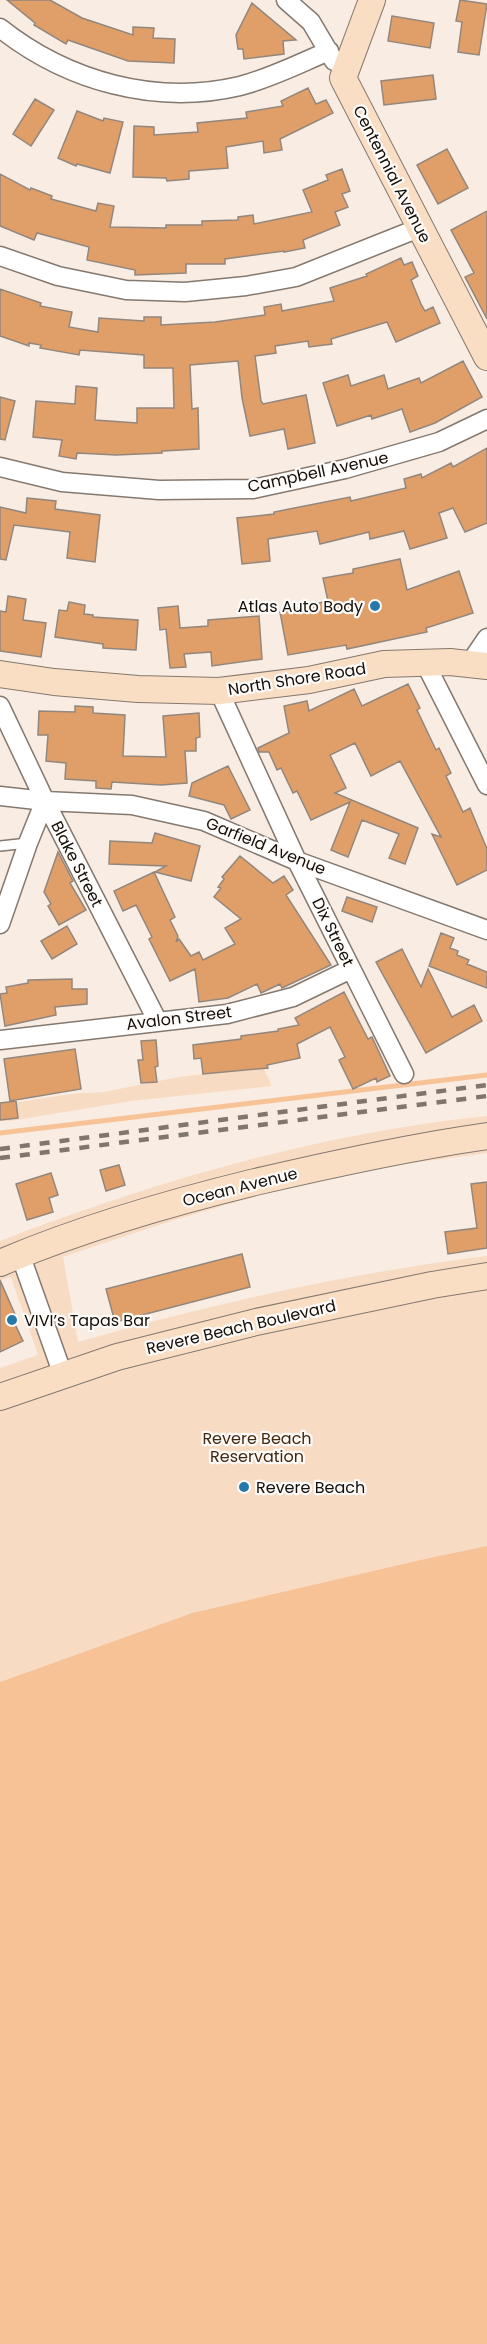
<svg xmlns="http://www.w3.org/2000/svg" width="487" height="2344" font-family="Poppins,sans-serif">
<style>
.green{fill:#f8dbc3}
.water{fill:#f8c297}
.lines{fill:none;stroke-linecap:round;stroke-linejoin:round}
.stream{stroke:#f8c297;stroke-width:5}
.building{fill:#e09f69;stroke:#93877d;stroke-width:1.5}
.lane-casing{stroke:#84786f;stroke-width:12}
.street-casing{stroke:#84786f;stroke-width:21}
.secondary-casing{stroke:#84786f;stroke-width:28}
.lane{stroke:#fff;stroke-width:9}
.street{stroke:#fff;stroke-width:18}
.secondary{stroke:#f9dec4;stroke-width:26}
.rail{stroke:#7e766f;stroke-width:4.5;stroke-dasharray:10 10;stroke-linecap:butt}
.poi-dot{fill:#2779aa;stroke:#fefbf9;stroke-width:2}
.labels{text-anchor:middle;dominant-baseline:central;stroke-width:4.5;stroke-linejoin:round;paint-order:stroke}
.street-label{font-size:16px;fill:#130f0b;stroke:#fefbf9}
.poi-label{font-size:16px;fill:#130f0b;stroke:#fefbf9;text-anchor:start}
.park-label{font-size:16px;fill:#432810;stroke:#fefbf9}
</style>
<rect width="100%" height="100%" fill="#f9ece2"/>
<!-- green -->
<path class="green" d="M263,1067l9,19 -141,15 -121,20h-10v-16l70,-11 34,-2 75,-15z
M487,1116v37c-44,6 -88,11 -131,20 -100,20 -197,51 -293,84l15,85c133,-38 271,-69 409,-86v290l-58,12 -237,55 -192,69v-314l38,-13 -27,-78 -11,3v-39c156,-60 320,-108 487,-125z"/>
<!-- water -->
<path class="water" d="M487,1546v798h-487v-662l192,-69 237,-55z"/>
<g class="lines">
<!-- stream -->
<path class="stream" d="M0,1133l487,-58"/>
</g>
<!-- building -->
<path class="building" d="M7,0h43l32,18 51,17v-8l21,1 -1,10 22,1 -1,24 -46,-2 -60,-21 -2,4 -32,-19 1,-2z
M460,0l27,4 -8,51 -21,-3 4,-30 -6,-1z
M252,3l44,37 -13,1 1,13 -40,5 -1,-10h-5l-2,-14z
M392,16l42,7 -4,25 -42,-7z
M433,75l3,24 -52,6 -3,-24z
M308,88l8,16 10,-4 7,13 -53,26 2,11 -18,3 -1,-12 -37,6 2,21 -39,3v8l-22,2 -1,-3 -33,-1 1,-51 20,1v8l44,-3 -1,-9 50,-5 -1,-6 37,-6 -2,-5z
M35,99l19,11 -23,36 -18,-12z
M77,111l26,10 1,-3 19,4 -13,51 -33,-9 -1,2 -18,-8z
M447,149l21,39 -30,16 -21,-39z
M342,169l8,22 -8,3 6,13 -13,5 5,13 -37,15 2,8 -21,4v-1l-59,8v5h-39v9l-51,2v-5l-48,-10 2,-13 -52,-14 -3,7 -34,-14v-52l30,16 1,-2 21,8 -1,3 45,12 2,-8 16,3 -4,21 56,1v-3h36v-4l36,-1v-3l15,-2 1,9 58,-12 -9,-22 25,-10 -2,-5z
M487,211v108l-22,-42 9,-4 -23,-43z
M401,258l3,7 8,-3 6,14 -7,4 10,24 4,7 8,-4 7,16 -44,19 -9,-20 -56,17 1,5 -23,3 -1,-6 -33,5 1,7 -21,3 6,45 2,3 43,-9 9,48 -27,6 -4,-20 -34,7 -8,-38 -4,-37 -48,4 2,44 6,-1 1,41 -37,2v2l-46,2 -39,-2 -1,6 -17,-3 3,-16 -29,-3 3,-36 39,3 1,-18 21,2 -2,32 42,3v-15h37l-1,-40h-29v-13l-64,-5 -1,5 -39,-7 1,-3 -12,-2v3l-29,-10v-47l41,14 -1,3 32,6 -3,15 29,5 1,-14 45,3v-4h17v8l54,-3 50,-7 -1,-8 17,-3 1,7 52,-10 -4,-13 37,-12 -1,-2z
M463,361l19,36 -47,26 -25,9 -8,-23 -30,10 -1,-4 -34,11 -14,-43 25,-8 3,11 33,-11 4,14 31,-11 2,5z
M0,397l15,4 -10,39 -5,-1z
M487,448v75l-22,9 -12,-24 -14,5 8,25 -37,11 -6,-18 -34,8 -1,-7 -49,12 -3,-13 -49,8 2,22 -28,3 -5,-46 37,-4v-2l76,-15 1,4 55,-13 -2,-9 17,-5 1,4 29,-15 2,4z
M27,498l29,3 -1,8 45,6 -5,47 -28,-4 3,-26 -56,-7 -8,35 -6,-1v-52l26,6z
M400,559l7,31 52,-19 14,42 -47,15 1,4 -80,17 -1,-4 -58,10 -8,-43 48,-11 -5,-23 30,-5v-4z
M8,596l18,3 -3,21 23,3 -5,34 -41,-6v-40l6,1z
M69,602l16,3 -1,9 9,1v2l45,3 -2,30 -33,-2v-4l-48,-7 4,-27 8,1z
M178,606l2,22 28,-2v-6l51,-4 3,43 -50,7 -1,-14 -27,2 2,13 -16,1 -4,-39 -6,1 -2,-22z
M408,684l12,24 -3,2 19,40 3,-2 12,25 -5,3 17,36 7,-4 17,41v21l-30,15 -25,-51 9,3 -41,-76 -29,15 -16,-33 -25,12 16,33 -11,5 83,35 -13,36 -16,-6 10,-24 -37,-14 -14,37 -17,-7 19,-48 -39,18 -14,-29 -4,2 -12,-25 -4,2 -8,-18h-10l-1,-4 31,-15 -5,-27 23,-5 2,10 45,-22 8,17z
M75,706l18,1v6l32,2 -2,41 43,1 -3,-41 36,-3 1,24 -4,1v13h-11l2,32 -26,2 -49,-3 -1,7 -15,-1v-7l-31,-2 1,-16 -20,-2 2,-26h-10l1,-24 36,1z
M228,766l22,44 -19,9 -7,-14 -35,-9 3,-13z
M155,833l45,13 -9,35 -36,-9 11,-6 -57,-2 1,-23 42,2z
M58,852l15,29 -3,2 16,27 -27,15 -11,-19 3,-2 -7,-12z
M240,856l33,27 11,-7 9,14 -7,5 45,70 -49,23 -2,-4 -19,9 -4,-9 -29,14 -29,4 -4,-33 -25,12 -21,-42 3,-2 -16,-32 -13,6 -9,-20 40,-19 21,45 -5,3 8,16 -2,6 3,-3 12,17 8,-4 4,8 32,-16 -10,-16 16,-9 -27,-22 7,-9 -3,-1 6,-8 -2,-2z
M347,897l30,10 -5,15 -30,-11z
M67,926l10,18 -25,15 -11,-18z
M441,933l13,5 -4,10 8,3 -1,4 12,5 -2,4 20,8v16l-58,-22z
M402,949l19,38 7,-18 24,48 22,-12 8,16 -56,32 -50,-91z
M72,979v10h15v15l-32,3 1,8 -51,11 -5,-32 7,-1 -1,-6 22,-4v-3z
M344,992l24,47 4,-2 18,39 -13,6 -1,-4 -23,11 -14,-29 6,-3 -15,-30 -33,17 3,14 -33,7 1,3 -65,6 -2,-16 -7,1 -1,-14 48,-6v-3l37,-5v-2l21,-4 -4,-7z
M156,1040l2,26 -3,1 2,15 -16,1 -3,-23h5l-2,-19z
M75,1049l6,40 -71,12 -6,-42z
M16,1101l2,17 -18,2v-17z
M119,1165l6,20 -19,6 -6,-21z
M51,1173l7,22 -9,3 4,14 -26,8 -11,-36z
M487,1182v66l-39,6 -3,-22 32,-4 -6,-44z
M242,1254l8,33 -135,35 -9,-33z
M0,1280l17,39 -4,1 10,21 -23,11z"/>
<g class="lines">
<!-- lane casing -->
<g class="lane-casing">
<path id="lane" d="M0,846l28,-3"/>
</g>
<!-- street casing -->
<g class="street-casing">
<path id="street" d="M286,0l25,22 23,39
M0,28c67,53 155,78 240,58 31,-8 60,-23 89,-35
M0,256l58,20 68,14 59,2 61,-6 50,-9 123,-49
M0,467l62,15 97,8 94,-1 92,-20 94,-27 48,-23
M424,661l63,124
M470,663l17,-25
M219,691l78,170 107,213
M0,706l45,95 112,219
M0,796l45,5 87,4 72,16 93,40 190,69
M0,924l28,-81 17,-42
M0,1040l227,-26 66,-17 58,-28
M20,1254l43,121"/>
</g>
<!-- secondary casing -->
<g class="secondary-casing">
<path id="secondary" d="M372,0l-29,78 144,279
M0,674l54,8 84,7 81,2 90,-11 75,-16 66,-2 37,4
M0,1263c82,-35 169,-60 255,-81 77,-18 154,-35 232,-46
M0,1397l117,-40 139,-35 176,-37 55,-9"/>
</g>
<!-- lane -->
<use href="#lane" class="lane"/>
<!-- street -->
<use href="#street" class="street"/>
<!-- secondary -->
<use href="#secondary" class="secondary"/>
<!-- rail -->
<path class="rail" d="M0,1149l487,-64
M0,1158l487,-62"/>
</g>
<!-- markers -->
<g class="poi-dot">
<circle cx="375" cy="606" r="6"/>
<circle cx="12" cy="1320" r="6"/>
<circle cx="244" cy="1487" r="6"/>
</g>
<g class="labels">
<!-- street labels -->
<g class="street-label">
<text transform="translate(392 174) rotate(63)">Centennial Avenue</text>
<text transform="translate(318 472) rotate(-12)">Campbell Avenue</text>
<text transform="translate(297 679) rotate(-9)">North Shore Road</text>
<text transform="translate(266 846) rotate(22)">Garfield Avenue</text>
<text transform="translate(77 864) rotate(63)">Blake Street</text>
<text transform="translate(333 932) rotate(64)">Dix Street</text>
<text transform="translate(179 1018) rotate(-7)">Avalon Street</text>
<text transform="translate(240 1187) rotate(-14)">Ocean Avenue</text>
<text transform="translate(241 1327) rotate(-13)">Revere Beach Boulevard</text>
</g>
<!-- poi labels -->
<g class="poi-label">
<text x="363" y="606" text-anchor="end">Atlas Auto Body</text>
<text x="24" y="1320">VIVI’s Tapas Bar</text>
<text x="256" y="1487">Revere Beach</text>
</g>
<!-- park labels -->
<g class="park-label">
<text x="257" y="1438">Revere Beach<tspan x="257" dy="18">Reservation</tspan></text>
</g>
</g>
</svg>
